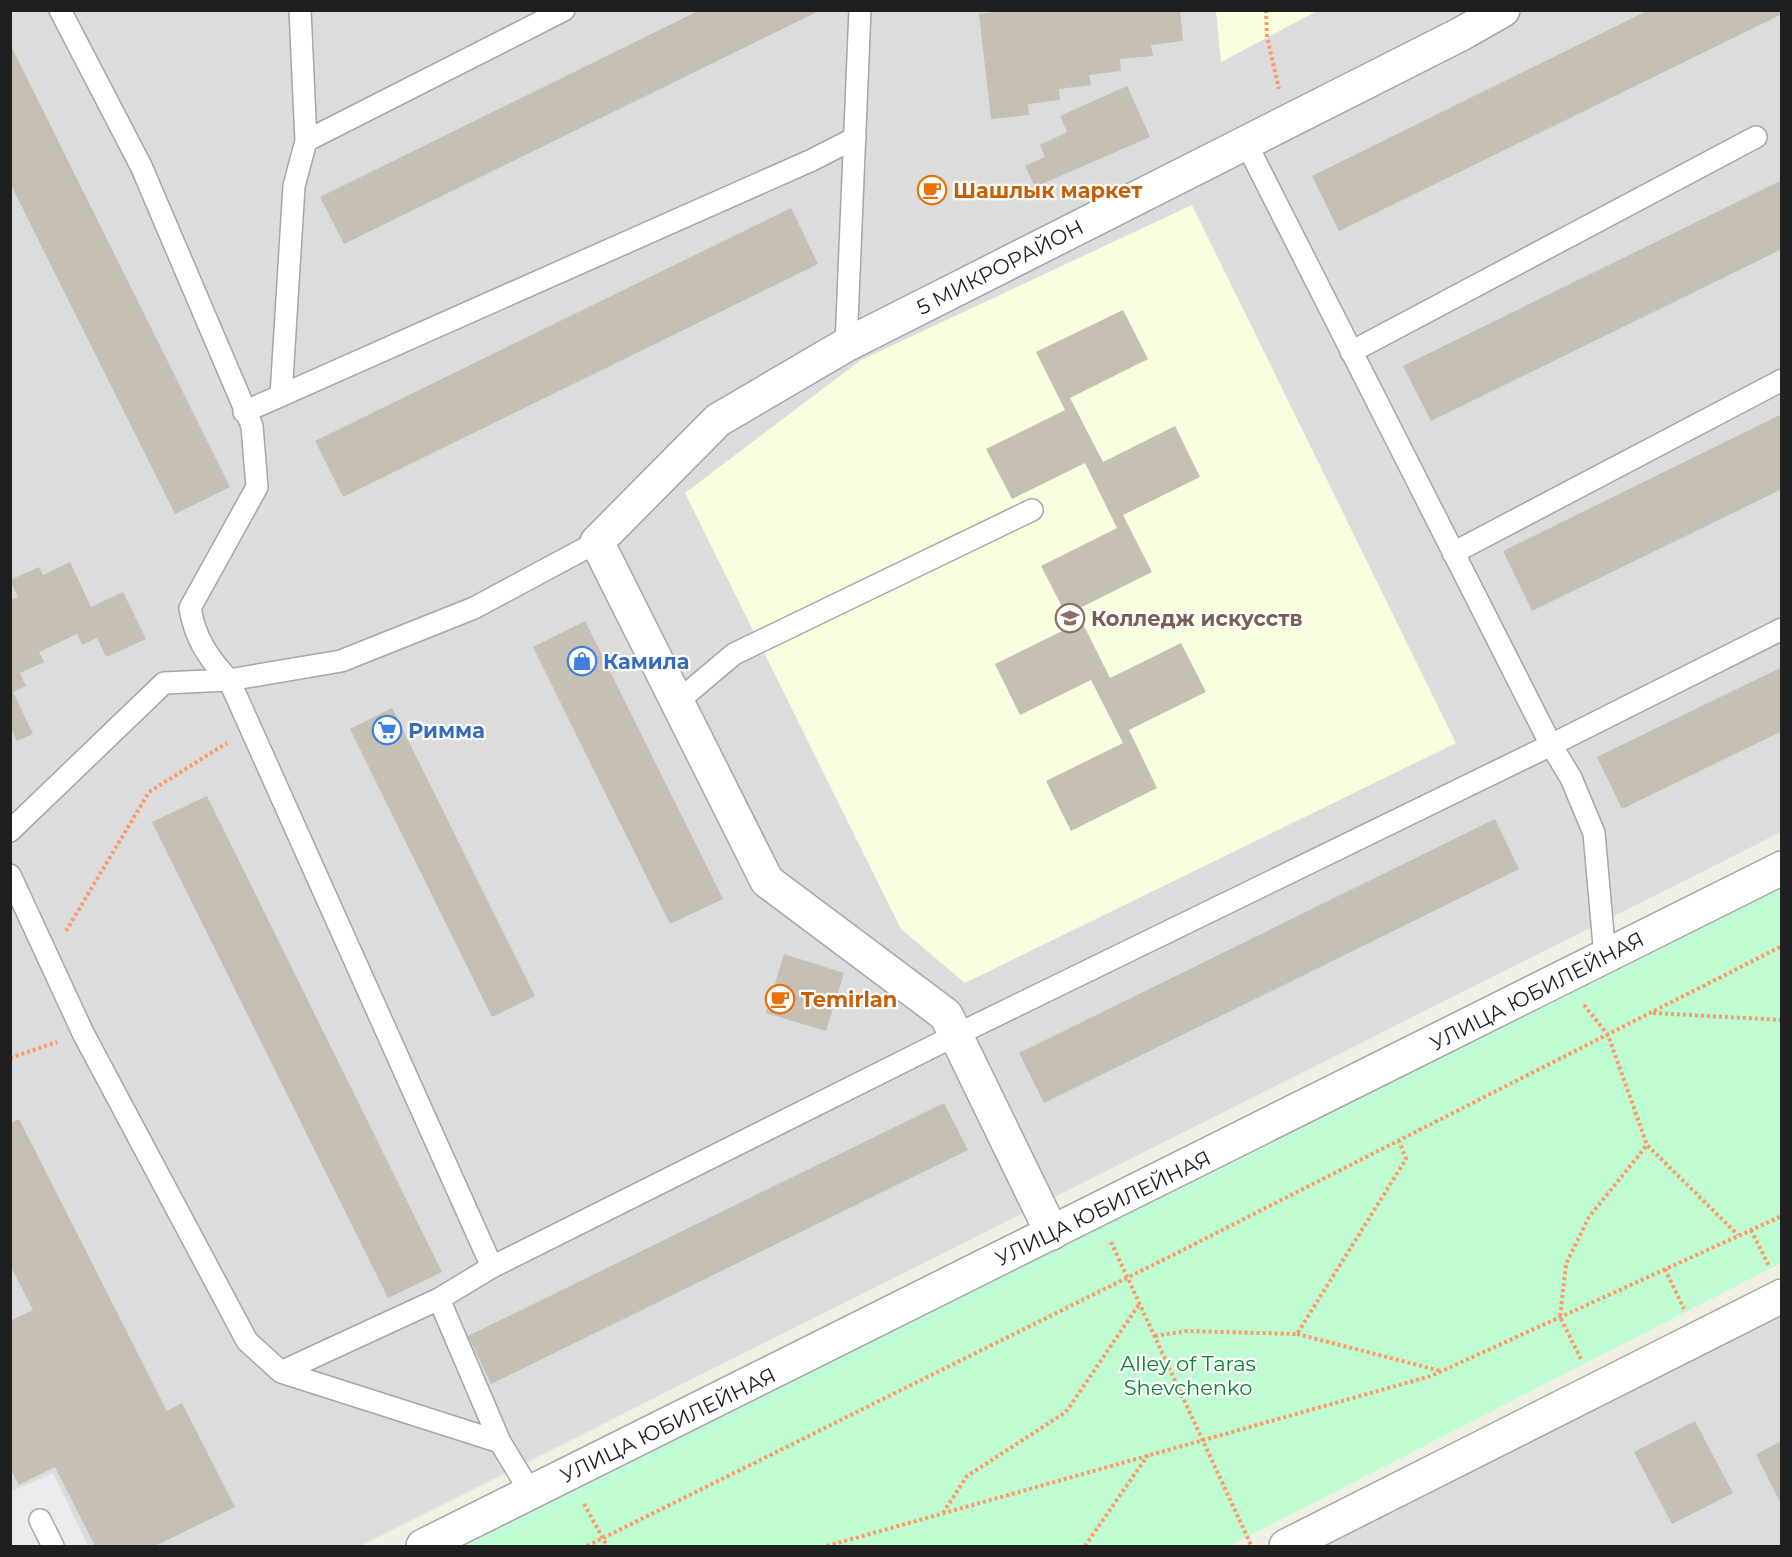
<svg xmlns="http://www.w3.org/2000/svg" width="1792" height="1557" font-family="Montserrat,sans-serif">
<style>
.residential{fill:#dddcdc}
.education{fill:#f8ffde}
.park{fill:#c0fcd2}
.parking{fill:#ebebeb}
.building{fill:#c5bfb4}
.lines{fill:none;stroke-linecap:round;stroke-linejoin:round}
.service-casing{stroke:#a6a6a6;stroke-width:24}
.minor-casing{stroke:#a6a6a6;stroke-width:36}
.tertiary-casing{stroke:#a6a6a6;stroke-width:36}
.path{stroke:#ff9866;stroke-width:4;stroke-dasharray:3 3;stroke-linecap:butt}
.service{stroke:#fff;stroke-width:21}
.minor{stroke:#fff;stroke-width:33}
.tertiary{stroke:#fff;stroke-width:33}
.labels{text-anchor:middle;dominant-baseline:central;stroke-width:4.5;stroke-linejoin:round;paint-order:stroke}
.food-label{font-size:21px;font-weight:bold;fill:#c56008;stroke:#fff;text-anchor:start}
.street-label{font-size:21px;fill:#1f1f1f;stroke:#fff}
.education-label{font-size:21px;font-weight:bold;fill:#785e54;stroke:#fff;text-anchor:start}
.shop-label{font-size:21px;font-weight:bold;fill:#366cbe;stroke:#fff;text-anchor:start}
.park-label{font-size:21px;fill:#07832d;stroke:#fff}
</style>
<rect width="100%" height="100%" fill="#f0efe4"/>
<!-- residential -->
<path class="residential" d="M11,11h1770v821l-1421,714h-349z
M1781,1317v229h-456z"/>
<!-- education -->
<path class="education" d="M1216,11v-1l101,1 -96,51z
M1192,205l264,538 -491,240 -64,-54 -216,-436 176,-133z"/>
<!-- park -->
<path class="park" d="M1781,888v375l-552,283h-765z"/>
<!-- parking -->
<path class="parking" d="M53,1473l35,73h-77l-1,-54z"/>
<!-- building -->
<path class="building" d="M700,10h121l-477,234 -24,-47z
M1008,10h172l3,31 -32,4 2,11 -33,3 1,12 -32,4 2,10 -32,4 1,11 -32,4 1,11 -38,4 -12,-105z
M1649,10h133v4l-443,217 -27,-55z
M10,44l220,443 -55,27 -165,-331z
M1127,86l23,51 -115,50 -10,-21 20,-9 -5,-12 27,-13 -7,-16z
M1782,180v69l-351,172 -28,-55z
M791,208l27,56 -475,233 -28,-56z
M1123,310l25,49 -78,39 33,64 72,-36 25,51 -77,38 29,57 -76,38 34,68 71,-35 25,49 -77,38 28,58 -86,43 -25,-50 77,-38 -32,-63 -71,35 -25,-51 77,-38 -31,-60 76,-38 -32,-65 -73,36 -26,-50 79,-39 -29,-58z
M1782,414v75l-250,122 -29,-60z
M70,562l21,45 32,-15 23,47 -40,18 -9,-19 -15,7 -5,-11 -38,18 5,10 -24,11 6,13 -13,6 20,42 -16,7 -7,-14v-127l8,-3 -8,-17 29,-13 4,8z
M585,621l138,278 -53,25 -137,-277z
M1782,667v64l-160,78 -25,-52z
M392,708l143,288 -43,21 -142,-288z
M207,796l235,476 -54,26 -236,-476z
M1495,819l24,50 -475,234 -25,-50z
M784,954l60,19 -18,58 -60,-18z
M944,1103l24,47 -477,234 -23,-48z
M19,1119l148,292 15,-8 53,104 -80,39h-60l-40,-79 -36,18 -9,-17v-147l23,-11 -23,-45v-142z
M1695,1421l38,72 -61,31 -38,-72z
M1782,1441v65l-26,-52z"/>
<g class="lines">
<!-- service casing -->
<g class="service-casing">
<path id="service" d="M60,10l81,156 111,260 5,61 -67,121c5,30 18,50 39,72l263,587 464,-232 595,-290 231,-116
M306,141l258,-131
M1246,143l305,602 20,33 23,55 11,124
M846,345l14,-335
M1351,352l405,-215
M281,396l13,-210 12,-45 -6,-131
M244,412l568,-252 43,-22
M1453,553l329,-173
M677,702l57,-48 298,-144
M10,831l154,-148 65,-3 112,-19 133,-53 123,-66
M10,875l73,158 164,308 34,31 219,70 31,51
M492,1267l-53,32 61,143
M281,1372l158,-73
M40,1520l13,26"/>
</g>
<!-- minor casing -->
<g class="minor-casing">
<path id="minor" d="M1052,1233l-106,-218 -179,-134 -170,-339 121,-122 128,-75 615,-311 42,-24"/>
</g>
<!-- tertiary casing -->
<g class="tertiary-casing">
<path id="tertiary" d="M423,1546l1359,-678
M1286,1546l496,-250"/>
</g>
<!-- path -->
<path class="path" d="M1266,10l1,27 12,52
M66,931l83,-139 78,-49
M1584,1005l24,30 39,110 91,90
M1653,1013l129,7
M10,1058l47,-16
M1751,1230l18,36
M1111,1242l140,303
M1665,1269l19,40
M1297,1334l144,37
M1155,1336l31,-5 111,3 109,-175 -7,-18
M1581,1359l-21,-42 6,-53 23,-47 58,-72
M584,1504l23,42
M943,1513l24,-37 99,-64 74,-109
M587,1546l586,-291 609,-309
M827,1546l604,-170 351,-160
M1085,1546l63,-91"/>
<!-- service -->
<use href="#service" class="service"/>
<!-- minor -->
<use href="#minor" class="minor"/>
<!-- tertiary -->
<use href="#tertiary" class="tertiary"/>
</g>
<!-- icons -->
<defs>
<g id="cafe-ring" transform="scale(1.5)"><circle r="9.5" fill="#fff" stroke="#e8710a" stroke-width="1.5"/><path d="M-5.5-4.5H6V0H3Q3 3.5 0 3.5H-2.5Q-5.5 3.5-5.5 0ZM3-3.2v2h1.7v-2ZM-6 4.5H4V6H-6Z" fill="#e8710a"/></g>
<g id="university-ring" transform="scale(1.5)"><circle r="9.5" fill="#fff" stroke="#8d6e63" stroke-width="1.5"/><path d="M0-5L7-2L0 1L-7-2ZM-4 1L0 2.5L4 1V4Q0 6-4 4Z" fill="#8d6e63"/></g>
<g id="shop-ring" transform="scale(1.5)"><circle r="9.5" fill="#fff" stroke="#3f7fe0" stroke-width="1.5"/><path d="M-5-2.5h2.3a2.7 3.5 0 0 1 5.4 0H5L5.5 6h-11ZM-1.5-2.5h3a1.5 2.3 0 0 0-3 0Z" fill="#3f7fe0"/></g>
<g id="supermarket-ring" transform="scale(1.5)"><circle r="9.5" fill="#fff" stroke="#3f7fe0" stroke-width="1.5"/><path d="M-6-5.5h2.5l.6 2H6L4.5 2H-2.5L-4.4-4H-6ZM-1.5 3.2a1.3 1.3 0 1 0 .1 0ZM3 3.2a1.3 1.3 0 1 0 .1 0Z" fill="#3f7fe0"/></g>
</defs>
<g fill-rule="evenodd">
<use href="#cafe-ring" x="932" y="190"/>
<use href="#university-ring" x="1070" y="618"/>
<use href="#shop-ring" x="582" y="661"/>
<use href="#supermarket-ring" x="387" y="730"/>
<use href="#cafe-ring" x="780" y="999"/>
</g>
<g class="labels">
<!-- food labels -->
<g class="food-label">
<text x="953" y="190">Шашлык маркет</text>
<text x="801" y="999">Temirlan</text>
</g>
<!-- street labels -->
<g class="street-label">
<text transform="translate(1000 267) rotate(-27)">5 МИКРОРАЙОН</text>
<text transform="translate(1537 991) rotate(-27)">УЛИЦА ЮБИЛЕЙНАЯ</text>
<text transform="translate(1103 1208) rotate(-26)">УЛИЦА ЮБИЛЕЙНАЯ</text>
<text transform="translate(668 1425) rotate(-26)">УЛИЦА ЮБИЛЕЙНАЯ</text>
</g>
<!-- education labels -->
<g class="education-label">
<text x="1091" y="618">Колледж искусств</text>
</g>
<!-- shop labels -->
<g class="shop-label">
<text x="603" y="661">Камила</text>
<text x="408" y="730">Римма</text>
</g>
<!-- park labels -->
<g class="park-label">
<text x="1188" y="1363">Alley of Taras<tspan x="1188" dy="24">Shevchenko</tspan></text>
</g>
</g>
<!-- border -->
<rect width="1792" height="1557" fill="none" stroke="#1f1f1f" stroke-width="24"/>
</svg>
